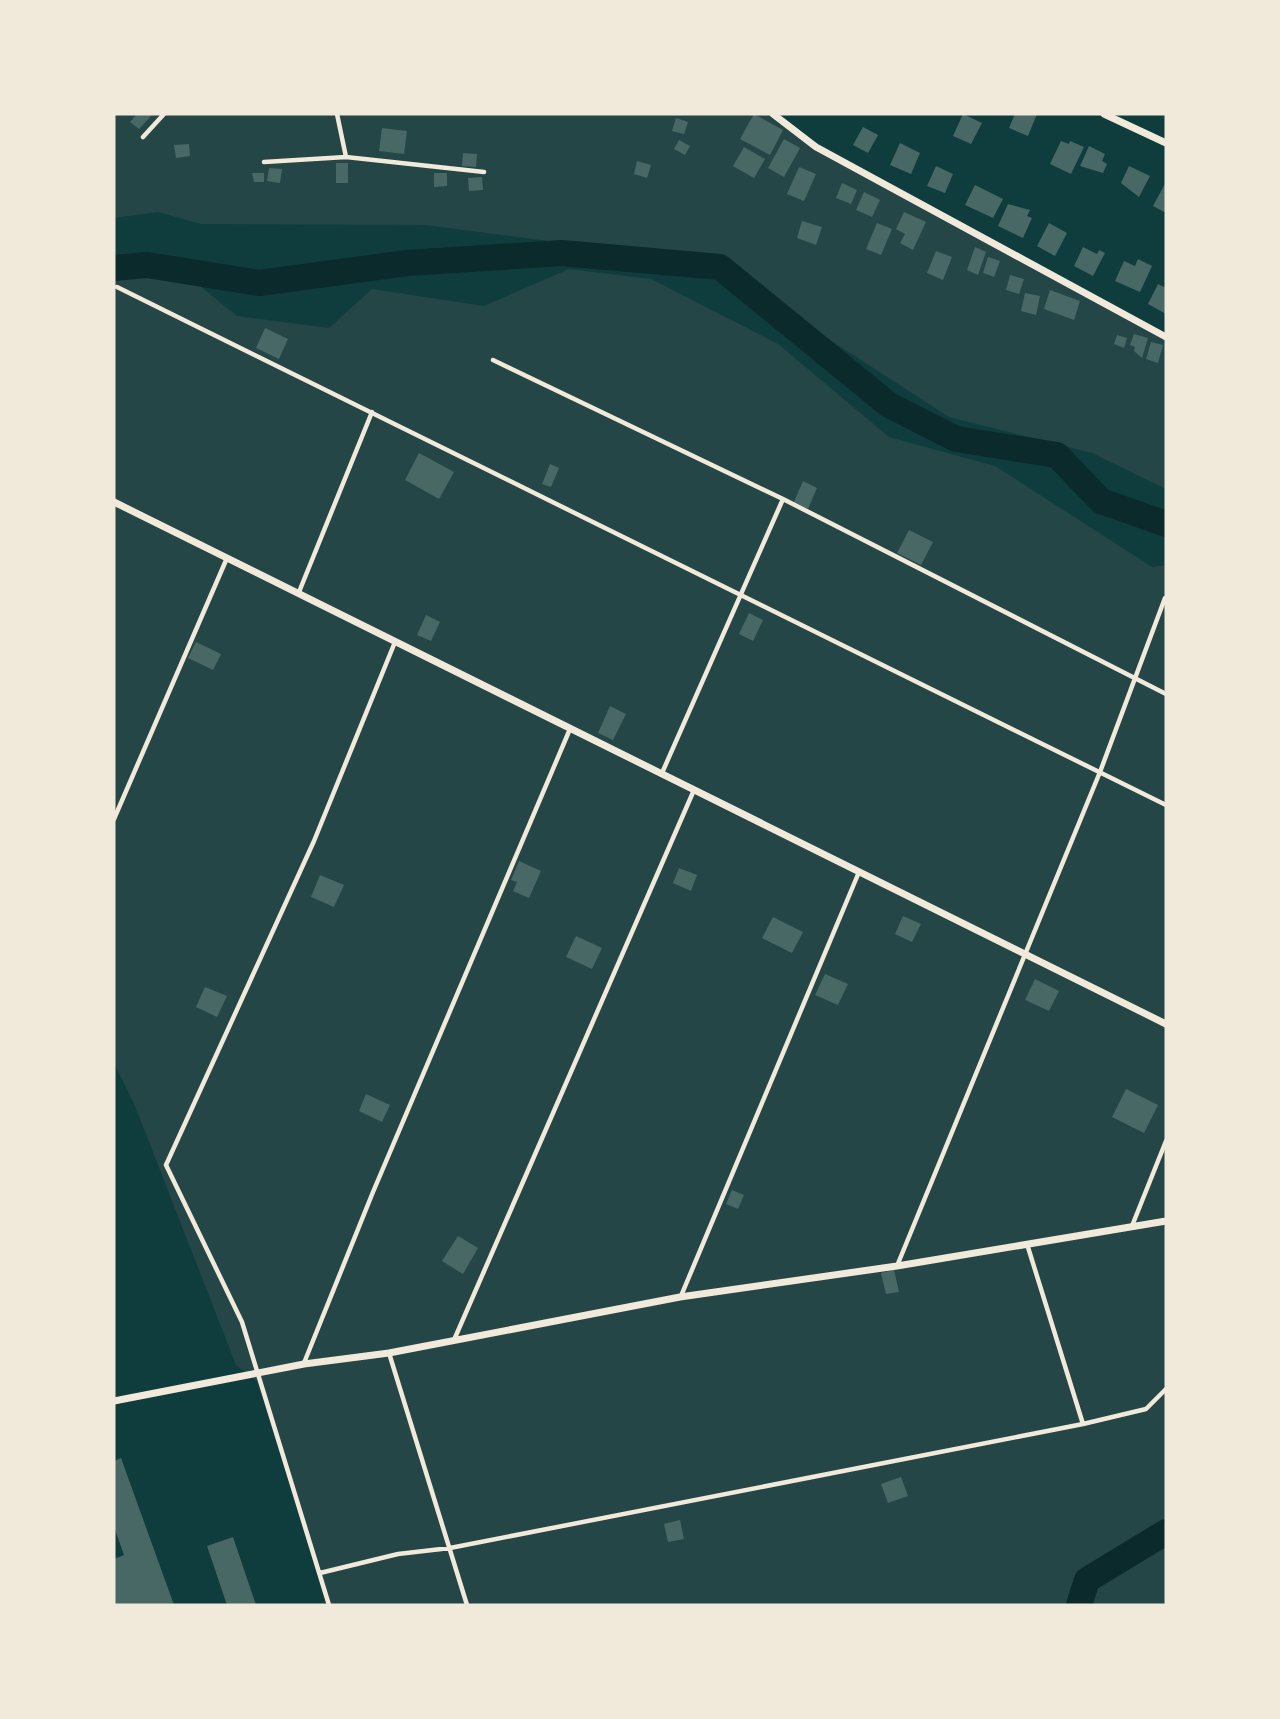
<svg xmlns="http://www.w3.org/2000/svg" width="1280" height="1719" font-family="'Alegreya Sans',sans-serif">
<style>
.green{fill:#244646}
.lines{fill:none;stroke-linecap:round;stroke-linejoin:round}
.river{stroke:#0a2a2b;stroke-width:26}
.building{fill:#486865}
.service{stroke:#f1e9da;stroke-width:4.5}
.minor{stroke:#f1e9da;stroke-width:7}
</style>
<rect width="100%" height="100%" fill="#0f3d3e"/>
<!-- green -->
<path class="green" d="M114,114h654l226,132 172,91v152l-74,-36 -143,-36 -239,-155 -285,-37 -224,-1 -43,-12 -44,6z
M569,269l82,10 127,65 111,93 106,29 157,101 14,-2v1040h-838l-71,-224 -21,-16 -101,-259 -21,-43v-791l66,-2 57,46 92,12 43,-39 112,17z"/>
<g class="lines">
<!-- river -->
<path class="river" d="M114,268l33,-3 112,18 148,-20 155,-10 158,14 169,138 67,34 101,16 44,46 65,23
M1079,1605l8,-25 79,-48"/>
</g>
<!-- building -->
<path class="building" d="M137,114h16l-14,15 -9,-7z
M754,114l29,16 -13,25 -30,-16z
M963,114l19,9 -11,21 -18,-8z
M1015,114h22l-9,22 -19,-8z
M676,118l12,4 -4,12 -12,-3z
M863,127l15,8 -10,18 -15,-8z
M382,128l25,3 -3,23 -25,-3z
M784,139l16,9 -16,29 -16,-9z
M679,140l11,6 -5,9 -11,-6z
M1061,141l8,3 1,-3 14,6 -13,27 -21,-10z
M900,143l20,10 -9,21 -21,-9z
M189,144l1,12 -14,2 -2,-13z
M1089,146l16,8 -3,7 5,3 -4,9 -23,-7z
M744,147l21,12 -11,19 -21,-12z
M463,153l14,1 -1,13 -14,-1z
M637,161l14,4 -4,13 -13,-4z
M336,163h12v20h-12z
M936,166l17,8 -8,19 -18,-7z
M1129,166l21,10 -11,21 -18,-14z
M799,167l17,7 -12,27 -17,-7z
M269,168l13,1 -2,14 -13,-2z
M252,173h12v9h-10z
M434,173h13v13l-13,1z
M482,177l1,13 -14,1 -1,-13z
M1166,182v31l-13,-7z
M842,183l15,7 -6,14 -15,-6z
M975,185l28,14 -10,19 -28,-13z
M864,192l16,8 -8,17 -16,-7z
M1008,204l22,6 -3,6 5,2 -9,20 -25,-12z
M904,212l22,10 -13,28 -13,-7 5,-9 -9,-5z
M802,221l20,6 -6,18 -19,-7z
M877,223l15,6 -11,26 -15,-6z
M1049,223l18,10 -12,23 -18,-10z
M975,247l11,5 -8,23 -11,-5z
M1083,247l14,7 2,-4 6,3 -12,23 -19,-10z
M936,251l16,6 -9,23 -16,-7z
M988,257l12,4 -6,16 -11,-4z
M1138,259l14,7 -12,26 -25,-11 9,-20 11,5z
M1010,275l14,4 -5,15 -13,-4z
M1158,284l8,4v26l-18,-10z
M1050,290l30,11 -6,19 -30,-11z
M1025,293l15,3 -4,19 -15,-4z
M265,328l23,11 -9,20 -23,-11z
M1134,334l14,4 -6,20 -8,-7 1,-4 -5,-2z
M1117,335l10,3 -3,10 -10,-4z
M1151,342l12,3 -5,18 -12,-4z
M419,453l35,19 -15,27 -34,-19z
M550,464l9,4 -8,19 -9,-3z
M803,481l14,7 -9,21 -14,-7z
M909,530l24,12 -12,23 -24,-12z
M749,613l14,7 -10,21 -14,-7z
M426,615l14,7 -9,19 -14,-6z
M196,642l25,12 -8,16 -25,-12z
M610,706l16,8 -13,26 -15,-7z
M519,861l22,10 -12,27 -16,-7 4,-9 -6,-2z
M679,868l18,7 -6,16 -18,-8z
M320,875l24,10 -10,22 -23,-10z
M903,916l18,8 -9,18 -17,-8z
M773,917l30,15 -11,21 -30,-15z
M576,936l26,12 -10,21 -26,-12z
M825,974l23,10 -10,21 -23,-10z
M1035,979l24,12 -10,20 -24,-11z
M205,987l22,9 -10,21 -21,-10z
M1126,1089l32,16 -14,28 -32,-16z
M366,1094l24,11 -8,17 -23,-11z
M732,1190l12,5 -6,14 -12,-5z
M458,1236l20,12 -15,26 -21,-13z
M894,1270l5,22 -13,2 -5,-21z
M121,1458l53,147h-60v-46l10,-4 -10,-28v-66z
M901,1477l7,19 -20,7 -7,-19z
M680,1520l4,19 -16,3 -4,-18z
M233,1537l23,68h-29l-20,-59z"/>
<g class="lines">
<!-- service -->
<path class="service" d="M337,114l9,43
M143,137l21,-23
M264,162l82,-5 138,15
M117,287l1049,518
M493,360l290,139 383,195
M299,592l73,-180
M662,773l121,-274
M114,819l113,-261
M1132,1226l34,-85
M1027,1244l56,180
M897,1266l203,-494 65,-174
M681,1296l178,-424
M454,1340l240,-550
M389,1353l78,252
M304,1363l69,-171 197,-463
M320,1573l78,-19 52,-6 633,-124 63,-15 20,-20
M329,1605l-87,-283 -76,-157 148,-324 81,-199"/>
<!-- minor -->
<path class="minor" d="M773,114l43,33 350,190
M1104,114l62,29
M114,502l1052,522
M114,1401l190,-37 85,-11 291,-56 217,-31 269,-45"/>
</g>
<!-- border -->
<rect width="1280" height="1719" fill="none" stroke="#f1e9da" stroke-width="231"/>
</svg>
